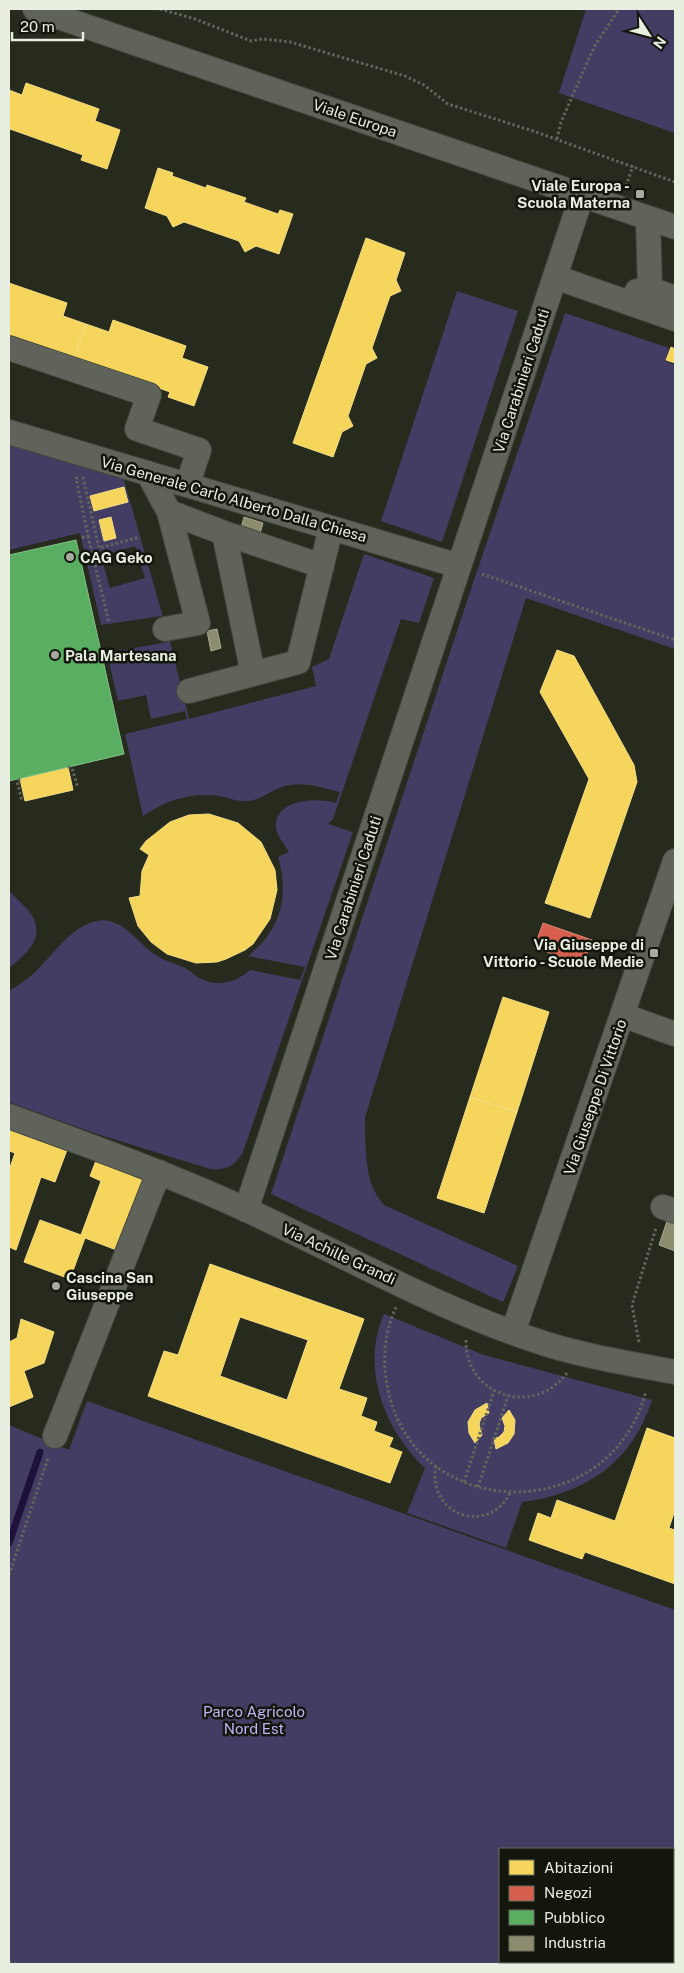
<svg xmlns="http://www.w3.org/2000/svg" width="684" height="1973" font-family="'Public Sans',sans-serif">
<style>
.green{fill:#433d63;fill-rule:evenodd}
.homes{fill:#f6d55c;stroke:#f2dd84;fill-rule:evenodd}
.shops{fill:#d6604d;stroke:#dc8b79}
.public{fill:#5aae61;stroke:#85c287}
.industry{fill:#8c8c6e;stroke:#a8aa90}
.lines{fill:none;stroke-linecap:round;stroke-linejoin:round}
.stream{stroke:#1e123d;stroke-width:7}
.minor-casing{stroke:#43473c;stroke-width:26}
.path{stroke:#62655c;stroke-width:3;stroke-dasharray:2.5 2.5;stroke-linecap:butt}
.minor{stroke:#5f6359;stroke-width:24}
.poi-dot{fill:#a5aa9c;stroke:#12160c;stroke-width:2}
.labels{text-anchor:middle;dominant-baseline:central;stroke-width:5;stroke-linejoin:round;paint-order:stroke}
.street-label{font-size:15px;fill:#e9efe0;stroke:#12160c}
.poi-label{font-size:15px;font-weight:bold;fill:#e9efe0;stroke:#12160c;text-anchor:start}
.park-label{font-size:15px;fill:#beb6f8;stroke:#12160c}
</style>
<rect width="100%" height="100%" fill="#262b1e"/>
<!-- green -->
<path class="green" d="M586,9h89v124l-116,-40z
M457,291l61,20 -76,231 -61,-21z
M565,313l104,35 -4,13 10,4v284l-149,-51 -161,519c0,20 0,58 10,75 2,5 6,9 9,13l134,61 -15,36 -232,-108 203,-614z
M9,436l113,37 48,169 19,77 127,-33 -4,-19 17,-8 35,-105 70,24 -15,45 -18,-4 -68,200 -5,5 25,8 -110,320c-9,15 -16,18 -33,17l-116,-36 -85,-31v-111c8,-5 17,-11 24,-17 20,-18 37,-48 64,-53 24,-5 40,21 57,33 10,7 21,9 31,14 6,3 10,8 16,11 17,8 36,3 49,-9l50,10 5,-13 -57,-11c32,-25 42,-60 30,-99l11,-5c-4,-7 -12,-16 -13,-24 -3,-29 42,-31 60,-25l4,-11c-22,-5 -41,-13 -63,-3 -9,4 -18,11 -28,12 -11,1 -20,-3 -30,-5 -28,-4 -53,4 -76,20l-18,-82 62,-15 -2,-8 -34,8 -5,-24 -28,6 -11,-48 61,-11 -7,-26 -60,9 -21,-92 -71,17zM124,488l4,14 -34,9 -4,-15zM111,517l4,21 -11,2 -5,-20zM135,546l10,32 -35,10 -9,-32z
M9,890c5,7 13,13 19,20 20,25 1,42 -19,58z
M384,1314l100,41 168,45c-20,63 -67,94 -130,102l-16,46 -99,-35 18,-45c-40,-37 -65,-100 -41,-154z
M87,1401l588,209v336l-2,8v-105h-173v113h170l-1,2h-660v-539l60,25z"/>
<!-- homes -->
<path class="homes" d="M26,83l73,26 -4,12 25,9 -13,39 -26,-9 2,-5 -73,-26 -1,4v-43l13,5z
M158,168l15,5 -1,3 34,12 1,-3 39,13 -2,4 34,12 2,-4 13,4 -14,40 -23,-8 -11,6 -6,-11 -55,-19 -11,5 -6,-11 -22,-8z
M366,238l39,15 -9,27 5,11 -11,5 -18,52 5,10 -11,6 -18,52 5,10 -11,6 -9,25 -40,-14z
M9,283l58,20 -4,13 23,8 -14,39 -21,-13 -42,-15z
M113,320l73,26 -4,12 26,9 -14,39 -26,-9 2,-5 -73,-26 -25,-3 14,-39 23,8z
M671,347l4,2v14l-9,-3z
M124,487l4,15 -34,9 -4,-15z
M111,517l5,21 -12,3 -5,-21z
M557,650l17,6 60,109 3,17 -47,136 -45,-15 44,-124 -49,-87z
M68,767l5,23 -48,11 -5,-22z
M209,814l29,9 23,19 14,28 2,20 -7,29 -17,25 -8,6 -19,9 -9,3 -21,1 -29,-9 -16,-12 -13,-16 -9,-28 11,-2 2,-25 7,-16 -9,-6 6,-8 24,-19 19,-7z
M503,997l46,15 -32,100 -47,-15z
M470,1097l47,15 -33,101 -47,-15z
M9,1130l58,20 -12,32 -14,-5 -25,73 -7,-3v-77l6,-17 -6,-2z
M97,1158l50,19 -28,74 -34,-13 -15,41 -46,-17 16,-42 41,15 20,-54 -11,-5z
M210,1264l154,55 -25,70 28,9 -6,18 16,6 -3,9 19,7 -4,9 13,5 -12,31 -242,-87 16,-45 14,4zM240,1317l68,23 -21,60 -67,-24z
M21,1319l33,13 -10,31 -20,8 9,26 -24,10v-65l8,-4z
M487,1403l2,10 -8,5 -2,6 3,11 -7,8 -6,-10 -1,-11 7,-12z
M509,1410l6,10 -1,14 -6,9 -12,6 -2,-10 5,-2 5,-5 1,-6 -3,-8z
M647,1428l28,10v72l-6,18 6,2v54l-90,-32 -3,7 -53,-19 9,-27 13,5 6,-18 58,21z"/>
<!-- shops -->
<path class="shops" d="M543,923l49,17 -8,24 -50,-16z"/>
<!-- public -->
<path class="public" d="M76,540l48,214 -115,27v-226z"/>
<!-- industry -->
<path class="industry" d="M244,517l19,6 -4,14 -19,-5z
M217,629l4,19 -10,3 -4,-20z
M667,1221l8,2v28l-16,-6z"/>
<g class="lines">
<!-- stream -->
<path class="stream" d="M9,1543l31,-91
M673,1895l2,-7
M648,1964l1,-2"/>
<!-- minor casing -->
<g class="minor-casing">
<path id="minor" d="M35,9l640,218
M648,218l2,71 2,17 9,8
M555,277l120,42
M637,291l13,-2 25,9
M9,348l140,47 -12,34 62,21 -7,21
M9,432l450,134
M148,473l21,39 55,21 98,33
M224,533l29,141
M165,629l33,-6 -29,-111
M189,691l109,-29 33,-134
M622,1015l53,19
M9,1116c80,30 160,58 238,94 99,46 195,101 299,134 42,13 86,20 129,28
M663,1207l12,4
M246,1210l336,-1015
M513,1332l162,-471
M55,1436l104,-264"/>
</g>
<!-- path -->
<path class="path" d="M160,9l35,10 56,22 11,-2 28,3 115,34 19,9 24,19 88,28 139,50
M557,139l4,-17 33,-75 25,-38
M626,186l7,-20
M83,477l16,71 41,-11
M78,478h-2l12,58 -7,2
M88,536l21,87
M482,574l193,66
M68,767l4,1 6,20
M20,779l-3,2 5,20
M396,1307c-11,24 -14,51 -9,78 25,140 224,143 259,6
M466,1340c-1,56 68,78 101,33
M639,1342l-7,-37 24,-77
M436,1466c-10,48 52,71 74,27
M464,1482l30,-91
M478,1487l30,-91
M9,1575l39,-117
M9,1962l8,2"/>
<!-- minor -->
<use href="#minor" class="minor"/>
</g>
<!-- markers -->
<g class="poi-dot">
<rect x="635" y="189" width="10" height="10" rx="2.5"/>
<circle cx="70" cy="557" r="5"/>
<circle cx="55" cy="655" r="5"/>
<rect x="649" y="948" width="10" height="10" rx="2.5"/>
<circle cx="56" cy="1286" r="5"/>
</g>
<g class="labels">
<!-- street labels -->
<g class="street-label">
<text transform="translate(355 118) rotate(19)">Viale Europa</text>
<text transform="translate(521 381) rotate(-72)">Via Carabinieri Caduti</text>
<text transform="translate(234 499) rotate(16)">Via Generale Carlo Alberto Dalla Chiesa</text>
<text transform="translate(353 888) rotate(-72)">Via Carabinieri Caduti</text>
<text transform="translate(595 1097) rotate(-71)">Via Giuseppe Di Vittorio</text>
<text transform="translate(339 1254) rotate(25)">Via Achille Grandi</text>
</g>
<!-- poi labels -->
<g class="poi-label">
<text x="630" y="185" text-anchor="end">Viale Europa -<tspan x="630" dy="17">Scuola Materna</tspan></text>
<text x="80" y="557">CAG Geko</text>
<text x="65" y="655">Pala Martesana</text>
<text x="644" y="944" text-anchor="end">Via Giuseppe di<tspan x="644" dy="17">Vittorio - Scuole Medie</tspan></text>
<text x="66" y="1277">Cascina San<tspan x="66" dy="17">Giuseppe</tspan></text>
</g>
<!-- park labels -->
<g class="park-label">
<text x="254" y="1711">Parco Agricolo<tspan x="254" dy="17">Nord Est</tspan></text>
</g>
</g>
<!-- border -->
<rect width="684" height="1973" fill="none" stroke="#e9efe0" stroke-width="20"/>
<!-- legend -->
<rect x="499" y="1848" width="175" height="115" fill="#12160c" stroke="#686d61"/>
<rect x="509" y="1860" width="25" height="15" fill="#f6d55c" stroke="#686d61"/>
<text x="544" y="1873" font-size="15" fill="#e9efe0">Abitazioni</text>
<rect x="509" y="1886" width="25" height="15" fill="#d6604d" stroke="#686d61"/>
<text x="544" y="1898" font-size="15" fill="#e9efe0">Negozi</text>
<rect x="509" y="1910" width="25" height="15" fill="#5aae61" stroke="#686d61"/>
<text x="544" y="1923" font-size="15" fill="#e9efe0">Pubblico</text>
<rect x="509" y="1936" width="25" height="15" fill="#8c8c6e" stroke="#686d61"/>
<text x="544" y="1948" font-size="15" fill="#e9efe0">Industria</text>
<!-- north arrow -->
<g transform="translate(649 35) rotate(126)" stroke="#12160c" stroke-width="4" paint-order="stroke">
<path d="M0-4L9 19L0 12L-9 19Z" fill="#e9efe0"/>
<text y="-8" font-size="14" font-weight="bold" text-anchor="middle" fill="#e9efe0">N</text>
</g>
<!-- scale -->
<path d="M12 32v8h71v-8" fill="none" stroke="#e9efe0" stroke-width="2.5"/>
<text x="20" y="32" font-size="15" fill="#e9efe0" stroke="#12160c" stroke-width="4" paint-order="stroke">20 m</text>
</svg>
